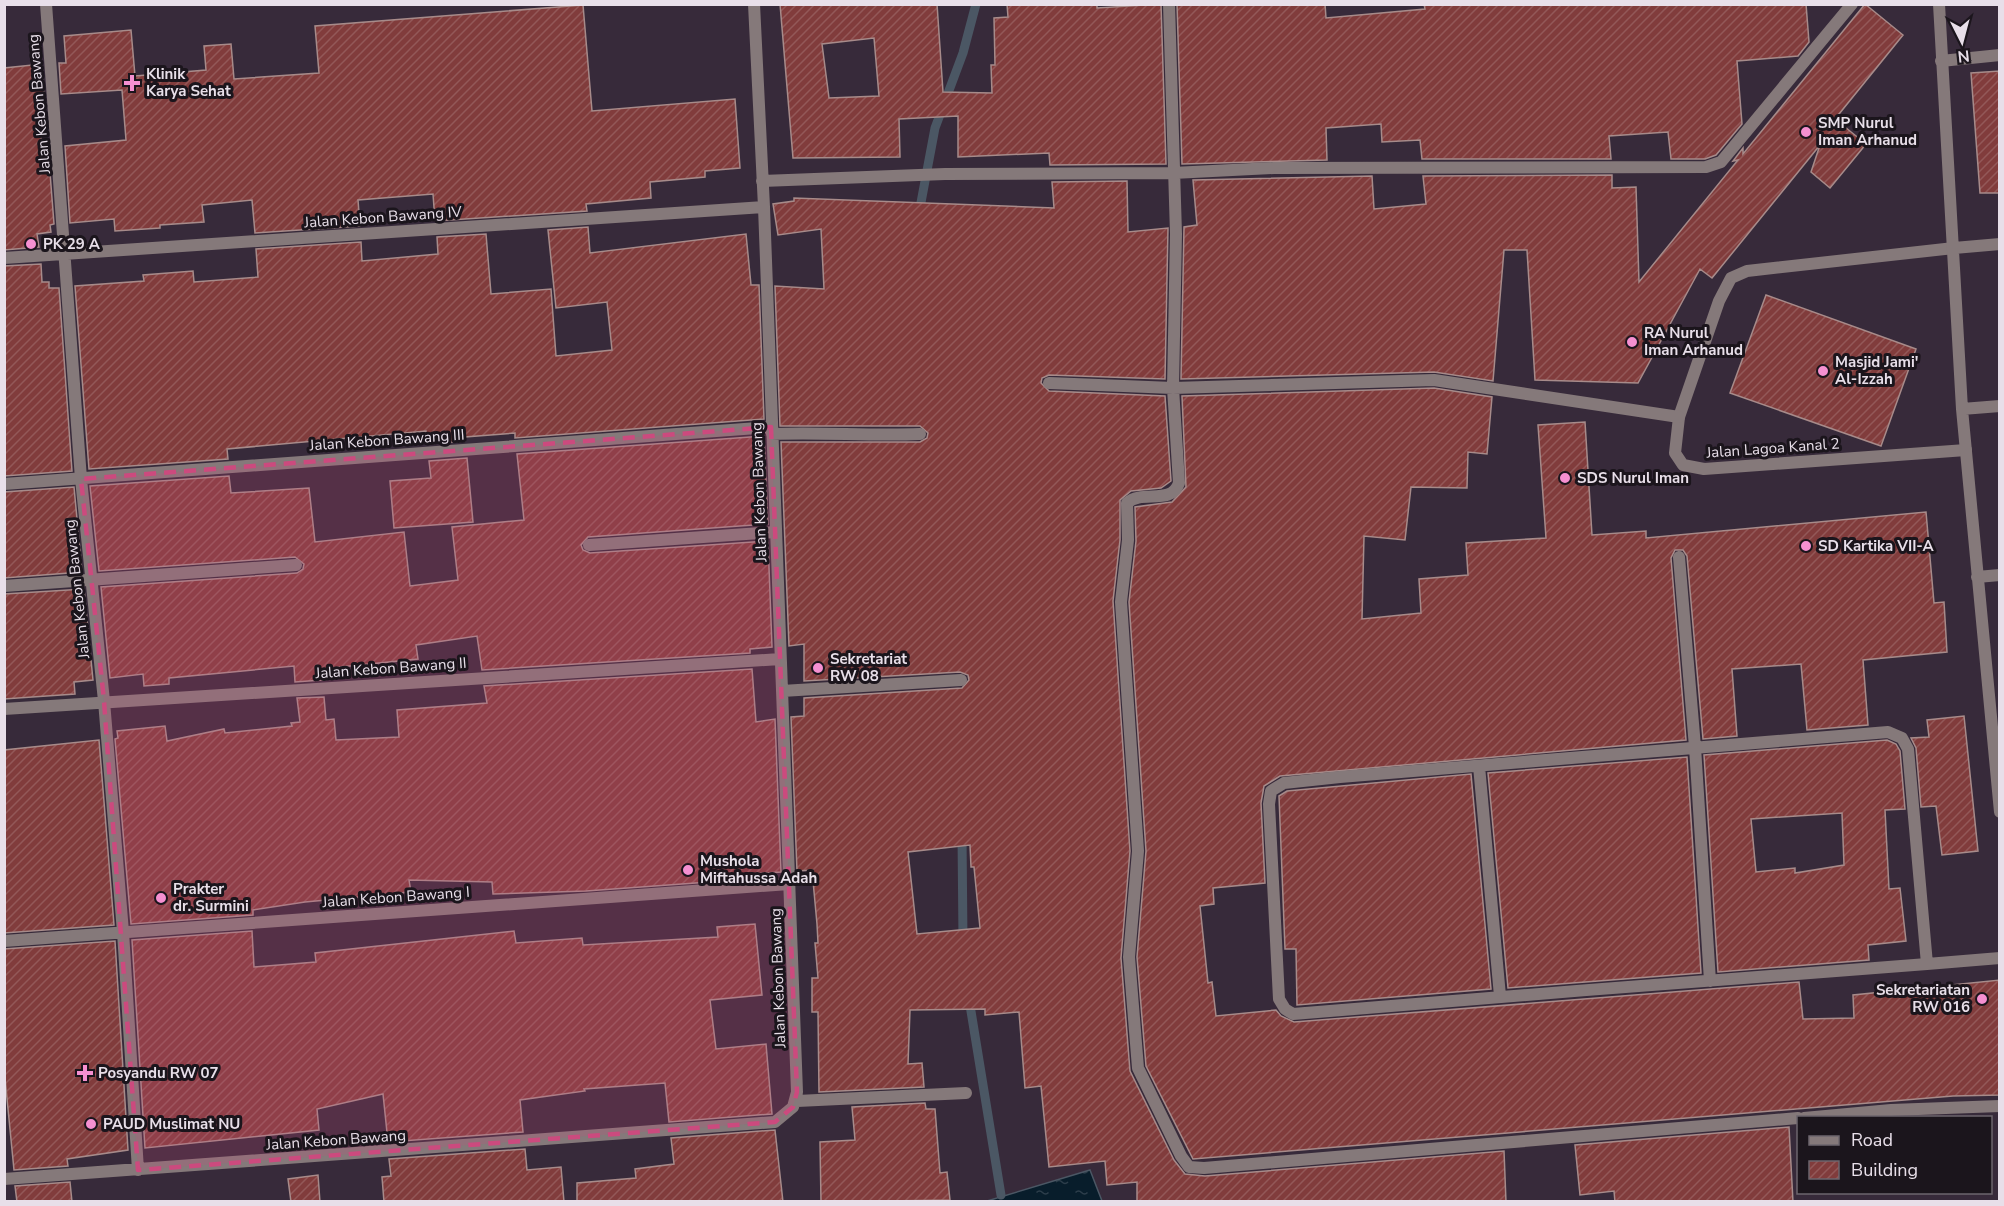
<svg xmlns="http://www.w3.org/2000/svg" width="2004" height="1206" font-family="'Nunito Sans',sans-serif">
<style>
.water{fill:url(#water-ripples);stroke:#4b5764;stroke-width:1.5}
.lines{fill:none;stroke-linecap:round;stroke-linejoin:round}
.stream{stroke:#4b5764;stroke-width:9}
.building{fill:url(#building-hatch);stroke:#a78b8a;stroke-width:1.5;fill-rule:evenodd}
.lane{stroke:#85797a;stroke-width:12}
.street{stroke:#85797a;stroke-width:12}
.marked{fill:#cc4a7e;fill-opacity:0.2;stroke:#cc4a7e;stroke-width:4.5;stroke-dasharray:12 8;stroke-linejoin:round}
.poi-dot{fill:#f590d1;stroke:#1b151c;stroke-width:2}
.labels{text-anchor:middle;dominant-baseline:central;stroke-width:6;stroke-linejoin:round;paint-order:stroke}
.poi-label{font-size:15px;font-weight:bold;fill:#e8dfe9;stroke:#1b151c;text-anchor:start}
.street-label{font-size:15px;fill:#e8dfe9;stroke:#1b151c}
</style>
<defs>
<pattern id="water-ripples" width="26" height="14" patternUnits="userSpaceOnUse" patternTransform="scale(1.5)"><rect width="26" height="14" fill="#081d2b"/><path d="M2 4q2-2 4 0t4 0M15 11q2-2 4 0t4 0" fill="none" stroke="#2c3d4a"/></pattern>
<pattern id="building-hatch" width="6" height="6" patternUnits="userSpaceOnUse" patternTransform="scale(1.5)"><rect width="6" height="6" fill="#813c3c"/><path d="M-1 1l2-2M0 6l6-6M5 7l2-2" fill="none" stroke="#935858"/></pattern>
</defs>
<rect width="100%" height="100%" fill="#372a3a"/>
<!-- water -->
<path class="water" d="M1090,1170l12,31h-115z"/>
<g class="lines">
<!-- stream -->
<path class="stream" d="M919,213l16,-85 28,-75 13,-49
M962,835l1,106
M969,999l32,196"/>
</g>
<!-- building -->
<path class="building" d="M780,4h157l6,88 49,1 -1,-28h4l-1,-47 14,-1 -1,-13h90v4l64,-4 5,160 -116,1 -1,-12 -91,4v-41l-59,3 1,38 -107,1zM874,38l5,58 -50,2 -7,-54z
M1177,4h148l1,14 99,-9 -1,-5h382l3,38 -11,14 -61,5 5,63 -26,31 -11,4h-34l-3,-27 -59,4 2,23h-189l-2,-19 -38,2 -1,-18 -55,4 1,32 -145,4z
M1865,4l38,31 -68,84 31,25 -36,44 -19,-16 9,-27 -108,133 -12,-9 -62,114 -103,-3 -8,-130h-23l-11,131 -59,-9 -253,7 3,-152 13,-2 -4,-45 179,-4 2,33 52,-5 -3,-28 189,-1v13l24,-1 3,95 99,-122 -5,1 10,-13v6z
M583,5l9,106 143,-12 5,69 -35,3v6l-55,5 1,16 -65,6 1,7 -152,10 -2,-27 -75,6 2,26 -105,7 -3,-33 -50,5 2,17 -44,3v3l-45,3 -1,-12 -44,4 -5,-77 61,-6 -4,-50 -61,4 -2,-31h7l-2,-27 67,-6 4,46 71,-6 -2,-24 27,-2 3,35 85,-6 -4,-47z
M42,64l2,32h-6l4,52 6,-1 6,77 -4,1 1,7 -14,2 2,13 -35,3v-182z
M2000,71v122h-20l-9,-120z
M1127,181l1,51 40,-4 -3,151 -116,-4 -7,3 -1,5 8,8 116,5 6,85 -10,7 -30,3 -11,9v40l-7,61 17,250 -9,107 9,113 44,89 11,14 20,2 299,-25 2,51h-369v-20l-30,3 -2,-24 -56,6 -8,-81 -16,2 -6,-76 -34,3v-6l-75,1 -2,54 14,-1 2,24 -105,5 -1,-80h-6v-34h6l-3,-35h3l-1,-19 -5,-54 -15,1 -6,-154 13,-1v-18l158,-10 7,-8 -1,-5 -8,-3 -156,9v-37l-15,2 -8,-204h139l7,-4 1,-5 -8,-7h-140l-5,-140 49,3 -3,-60 -43,6 -5,-31 21,-3v-3l260,10 -2,-26zM970,845l1,22h3l6,61 -63,6 -9,-82z
M588,227l2,26 156,-19 5,51h8l5,134 -249,19v-5l-50,4v4l-38,3 -1,-13 -199,18 1,10 -139,10 -14,-183 69,-5 -1,-6 50,-4 1,11 64,-5 -2,-28 105,-7 1,19 76,-7 -1,-17 49,-3 5,60 60,-5 5,67 56,-6 -5,-48 -51,6 -8,-78z
M41,264l1,18h7v6h10l13,183 -68,5v-210z
M1766,295l150,54 -35,97 -151,-53z
M1434,388l58,9 -5,57 -19,-2 -1,36 -56,-1 -6,53 -41,-4 -2,83 59,-6 -2,-34 49,-4 -2,-32 80,-5 -8,-113 47,-3 7,113 54,-4v7l280,-26 8,91 10,-1 3,50 -84,8 5,65 -61,5 -6,-66 -69,5 5,67 -34,3 -16,-183 -4,-6h-8l-4,8 15,182 -406,36 -16,10 -3,17 4,80 -52,5 1,16 -14,2 8,77 4,-1 4,34 60,-6 5,6 13,6 505,-40 4,37 51,-1 -1,-23 147,-15v115l-47,1 -760,63 -47,-93 -9,-109 9,-106 -17,-249 7,-61 -1,-34 37,-5 14,-15 -4,-91z
M764,436l4,88 -180,13 -7,8 2,5 7,3 178,-12 4,106 -22,2v4l-268,17 -5,-34 -61,9 2,14 -97,10 1,11 -27,2 -1,-16 -125,12v6l-25,2 -1,-12 -33,4 -9,-91 196,-14 6,-4 1,-5 -9,-7 -196,14 -9,-85 139,-10 2,17 78,-5 6,54 89,-10 6,54 48,-6 -6,-53 72,-7 -7,-66z
M467,458l6,64 -79,6 -4,-47 41,-3 -2,-17z
M74,487l8,85 -78,6v-86z
M84,589l9,91 -19,2 1,12 -71,5v-105z
M752,669l4,53 19,-3 6,153 -31,2v5l-164,12 -93,3 -1,-12 -83,-2 2,12 -106,10 -52,8v5l-122,9 -16,-185 3,-1 -1,-7 48,-5 2,15 57,-12 1,4 67,-7 -1,-3 9,-1 -3,-24 27,-1 2,23 8,-1 2,21 63,-3 -2,-27 90,-7 -3,-17z
M1964,716l14,135 -36,4 -6,-49 -15,1 -5,-59 -5,-10 18,-1 -2,-17z
M99,740l15,185 -110,8v-183z
M1887,740l9,4 4,7 5,58 -20,1 4,79 11,-1 6,53 -38,4 1,15 -151,12 -14,-217zM1842,813l2,52 -49,8v-5l-39,4 -5,-53z
M1687,757l14,216 -193,15 -20,-215z
M1471,774l20,215 -194,16 -1,-56h-11l-6,-153 8,-5z
M755,924l7,71 -52,5 6,49 50,-5 6,70 -103,8 -4,-39 -81,6 1,2 -65,9 3,32 -135,10 -5,-48 -66,15 2,21 -174,18 -13,-208 120,-9 2,36 62,-5 -1,-9 199,-22 2,12 66,-5 1,7 135,-8 -1,-10z
M115,941l13,209 -61,9 1,7 -54,4 -10,-102v-119z
M925,1103l1,6h9l5,64 7,-1 3,28 -129,2 -1,-60 35,-2 -3,-33z
M1789,1127l4,75h-178l-1,-11 -34,4 -5,-50z
M775,1130l8,72h-206v-19l59,-5 -1,-9 39,-5 -3,-26z
M525,1149l2,21 34,-3 3,35h-180l-2,-25 9,-1 -2,-17z
M318,1175l2,27h-29l-3,-23z
M70,1182l2,20h-55l-2,-16z"/>
<g class="lines">
<!-- lane -->
<path class="lane" d="M1941,61l59,-6
M1954,248l-207,23 -16,7 -12,23 -40,116 -4,36 8,12 21,4 262,-19
M589,545l186,-13
M4,586l292,-21"/>
<!-- street -->
<path class="street" d="M46,4l35,475 23,222 19,231 15,238
M1169,4l7,230 -3,154 6,95c-8,23 -37,6 -52,20l1,37 -7,62 17,249 -9,106 9,111 43,88 8,11 15,1 594,-50
M1939,4l23,405 38,403
M762,181l183,-7 228,-1 101,-5 432,-1 15,-5 131,-158
M1954,248l46,-4
M4,258l760,-51
M1049,383l124,5 261,-8 245,37
M1962,409l38,-3
M772,434c50,-2 98,2 148,0
M4,484l767,-57
M1679,557l16,190 15,234
M1977,577l23,-2
M782,691l179,-11
M4,709l776,-50
M1479,766l21,230
M4,941l785,-57
M1927,964l-19,-215 -6,-11 -14,-6 -548,45 -56,6 -13,8 -2,13 10,195 6,10 8,5c211,-18 423,-34 634,-50l73,-6
M797,1101l169,-8
M1804,1118l87,-8 109,-4
M4,1179l771,-57 18,-15 4,-15 -33,-885 -10,-203"/>
</g>
<!-- marked area -->
<path class="marked" d="M771,427l26,665 -4,15 -18,15 -637,48 -34,-469 -23,-222z"/>
<!-- markers -->
<g class="poi-dot">
<path d="M129 74h6v6h6v6h-6v6h-6v-6h-6v-6h6z"/>
<circle cx="1806" cy="132" r="6"/>
<circle cx="31" cy="244" r="6"/>
<circle cx="1632" cy="342" r="6"/>
<circle cx="1823" cy="371" r="6"/>
<circle cx="1565" cy="478" r="6"/>
<circle cx="1806" cy="546" r="6"/>
<circle cx="818" cy="668" r="6"/>
<circle cx="688" cy="870" r="6"/>
<circle cx="161" cy="898" r="6"/>
<circle cx="1982" cy="999" r="6"/>
<path d="M82 1064h6v6h6v6h-6v6h-6v-6h-6v-6h6z"/>
<circle cx="91" cy="1124" r="6"/>
</g>
<g class="labels">
<!-- poi labels -->
<g class="poi-label">
<text x="146" y="74">Klinik<tspan x="146" dy="17">Karya Sehat</tspan></text>
<text x="1818" y="123">SMP Nurul<tspan x="1818" dy="17">Iman Arhanud</tspan></text>
<text x="43" y="244">PK 29 A</text>
<text x="1644" y="333">RA Nurul<tspan x="1644" dy="17">Iman Arhanud</tspan></text>
<text x="1835" y="362">Masjid Jami'<tspan x="1835" dy="17">Al-Izzah</tspan></text>
<text x="1577" y="478">SDS Nurul Iman</text>
<text x="1818" y="546">SD Kartika VII-A</text>
<text x="830" y="659">Sekretariat<tspan x="830" dy="17">RW 08</tspan></text>
<text x="700" y="861">Mushola<tspan x="700" dy="17">Miftahussa Adah</tspan></text>
<text x="173" y="889">Prakter<tspan x="173" dy="17">dr. Surmini</tspan></text>
<text x="1970" y="990" text-anchor="end">Sekretariatan<tspan x="1970" dy="17">RW 016</tspan></text>
<text x="98" y="1073">Posyandu RW 07</text>
<text x="103" y="1124">PAUD Muslimat NU</text>
</g>
<!-- street labels -->
<g class="street-label">
<text transform="translate(39 104) rotate(-95)">Jalan Kebon Bawang</text>
<text transform="translate(383 217) rotate(-4)">Jalan Kebon Bawang IV</text>
<text transform="translate(387 440) rotate(-4)">Jalan Kebon Bawang III</text>
<text transform="translate(1773 448) rotate(-4)">Jalan Lagoa Kanal 2</text>
<text transform="translate(759 492) rotate(-92)">Jalan Kebon Bawang</text>
<text transform="translate(77 589) rotate(-96)">Jalan Kebon Bawang</text>
<text transform="translate(391 668) rotate(-4)">Jalan Kebon Bawang II</text>
<text transform="translate(396 897) rotate(-4)">Jalan Kebon Bawang I</text>
<text transform="translate(778 978) rotate(-92)">Jalan Kebon Bawang</text>
<text transform="translate(336 1140) rotate(-4)">Jalan Kebon Bawang</text>
</g>
</g>
<!-- border -->
<rect width="2004" height="1206" fill="none" stroke="#e8dfe9" stroke-width="12"/>
<!-- legend -->
<rect x="1797" y="1116" width="195" height="78" fill="#1b151c" stroke="#6d666e" stroke-width="1.5"/>
<rect x="1809" y="1136" width="30" height="9" fill="#85797a" stroke="#6d666e" stroke-width="1.5"/>
<text x="1851" y="1146" font-size="18" fill="#e8dfe9">Road</text>
<rect x="1809" y="1161" width="30" height="18" fill="url(#building-hatch)" stroke="#6d666e" stroke-width="1.5"/>
<text x="1851" y="1176" font-size="18" fill="#e8dfe9">Building</text>
<!-- north arrow -->
<g transform="translate(1962 42) rotate(174)" stroke="#1b151c" stroke-width="4.5" paint-order="stroke">
<path d="M0-4.5L10 22L0 15L-10 22Z" fill="#e8dfe9"/>
<text y="-9" font-size="16" font-weight="bold" text-anchor="middle" fill="#e8dfe9">N</text>
</g>
</svg>
